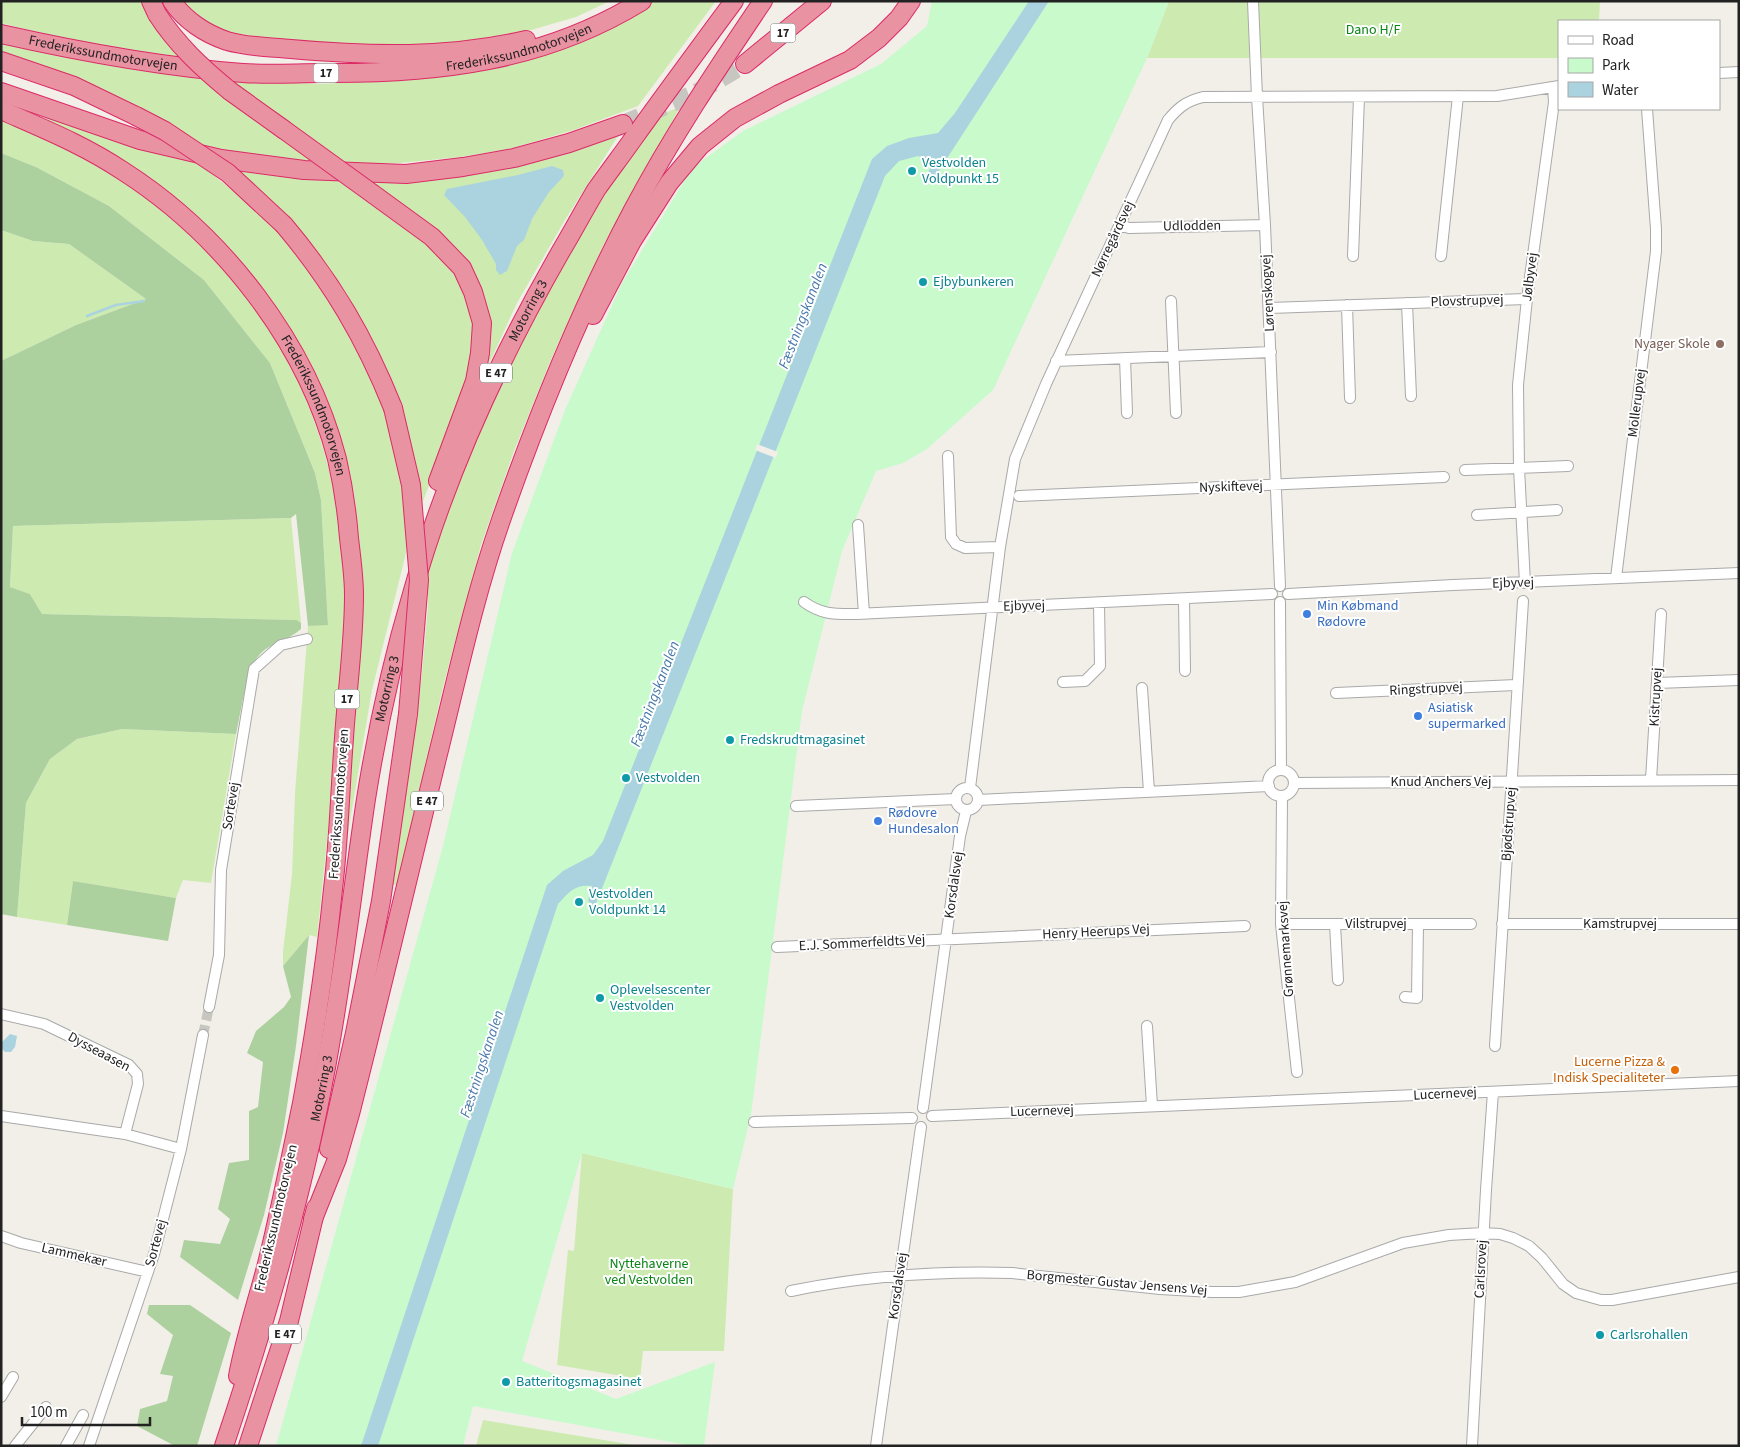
<svg xmlns="http://www.w3.org/2000/svg" width="1740" height="1447" font-family="'Source Sans 3',sans-serif">
<style>
.grass{fill:#cdebb0}
.forest{fill:#add19e}
.park{fill:#c8facc}
.water{fill:#aad3df}
.pier{fill:#f2efe9}
.lines{fill:none;stroke-linecap:round;stroke-linejoin:round}
.stream{stroke:#aad3df;stroke-width:2.5}
.minor-tunnel{stroke:#c8c6c1;stroke-width:10;stroke-dasharray:10 5;stroke-linecap:butt}
.motorway-tunnel{stroke:#c8c6c1;stroke-width:18;stroke-dasharray:18 9;stroke-linecap:butt}
.minor-casing{stroke:#a9a9a9;stroke-width:12}
.motorway-casing{stroke:#dc2a67;stroke-width:20}
.minor{stroke:#fff;stroke-width:10}
.motorway{stroke:#e892a2;stroke-width:18}
.motorway-bridge-casing{stroke:#dc2a67;stroke-width:20;stroke-linecap:butt}
.motorway-bridge{stroke:#e892a2;stroke-width:18}
.culture-dot{fill:#0f9aa8;stroke:#fff;stroke-width:2}
.education-dot{fill:#8d6e63;stroke:#fff;stroke-width:2}
.shop-dot{fill:#3f7fe0;stroke:#fff;stroke-width:2}
.food-dot{fill:#e8710a;stroke:#fff;stroke-width:2}
.labels{text-anchor:middle;dominant-baseline:central;stroke-width:4;stroke-linejoin:round;paint-order:stroke}
.shield{fill:#fff;stroke:#646464;stroke-width:1}
.shield-label{font-size:12px;font-weight:bold;fill:#222}
.park-label{font-size:14px;fill:#0c8416;stroke:#fff}
.street-label{font-size:14px;fill:#222;stroke:#fff}
.culture-label{font-size:14px;fill:#0d838f;stroke:#fff;text-anchor:start}
.education-label{font-size:14px;fill:#785e54;stroke:#fff;text-anchor:end}
.shop-label{font-size:14px;fill:#366cbe;stroke:#fff;text-anchor:start}
.food-label{font-size:14px;fill:#c56008;stroke:#fff;text-anchor:end}
.water-label{font-size:15px;font-style:italic;fill:#4a7aab;stroke:#fff}
</style>
<rect width="100%" height="100%" fill="#f2efe9"/>
<!-- grass -->
<path class="grass" d="M1,1h143l6,16 30,41 -95,-14 -84,-21z
M180,1h430l-34,16 -83,24 -68,7h-70l-77,-8 -50,-8 -26,-13z
M651,1h65l-78,105 -64,24 -65,19 -49,8 -60,6 -57,2 -119,-88 94,7 85,-4 107,-16 98,-36z
M1169,1h431l-1,20h-40v37h-412z
M1,42l88,19 112,16 117,85 -36,-3 -76,-12 -62,-38 -38,-18 -105,-39z
M680,107l-77,139 -51,111 -38,94 -33,94 -37,138 -47,202h-5l30,-212 6,-68v-44l54,-140 55,-113 67,-112 55,-81z
M42,116l93,31 58,12 45,36 41,38 46,57 28,43 33,76 17,83 5,53 -36,145 -30,179 18,-274 -50,-227 -145,-177z
M1,117c62,27 124,59 176,104 45,38 94,105 120,158 22,46 36,99 44,150 8,62 2,127 -3,189 -6,73 -13,146 -21,219l-8,-2 -26,31v-14l9,-78 3,-81 13,-167 20,-2 -7,-124 -6,-27 -45,-110 -66,-83 -95,-74 -73,-39 -35,-14z
M618,136l-53,84 -48,83 -28,61 -1,-39 -7,-29 -117,-116 106,-5 79,-18z
M229,167l101,9 39,25 58,42 31,30 18,55 -6,49 -48,127 -22,-98 -20,-52 -29,-51z
M1,230l32,11 36,3 77,55 -70,26 -75,36z
M291,518l10,105 -4,-3 -255,-6 -12,-20 -20,-7 3,-61z
M122,729l114,5 -25,149 -28,-3 -7,18 -103,-17 -6,44 -50,-8 9,-114 24,-44 27,-20z
M582,1153l151,36 -9,162h-81l-3,28 -83,-14 11,-115 6,1z
M483,1420l157,26h-164z"/>
<!-- forest -->
<path class="forest" d="M1,153l35,14 73,39 95,74 66,83 45,110 6,27 7,125 -20,1 -12,-112 -5,4 -278,8 -3,61 20,7 12,20 255,6 4,3v6c-12,11 -30,14 -40,24 -15,15 -20,60 -25,81l-114,-5 -45,10 -27,20 -24,44 -9,114 -16,-3v-553l75,-36 70,-26 -77,-55 -36,-3 -32,-11z
M73,881l103,17 -8,43 -101,-16z
M309,935l-13,111 -13,87 -19,82 -26,85 -58,-43 4,-17 36,4 10,-25 -12,-10 11,-46 20,-3v-49l9,-4 5,-45 -16,-9 9,-22 28,-24 7,-10 -8,-31z
M149,1305h41l41,28 -34,113h-22l-38,-20 3,-17 27,-8 6,-25 -13,-2 13,-39 -26,-21z"/>
<!-- park -->
<path class="park" d="M932,1h237l-22,57 -154,332 -66,59 -24,14 -27,8 -34,80 -40,160 -51,404 -18,74 -151,-36 -60,208 94,38 99,-37 -11,84h-11l-220,-40 -10,40h-187l167,-600 69,-293 53,-143 57,-127 70,-115 51,-37 138,-67 46,-38z"/>
<!-- water -->
<path class="water" d="M1029,1h20l-116,179 -7,-3 7,-15 -15,-6 -19,5 -14,15 -290,730 -7,-5 4,-15c-17,-2 -23,6 -34,18l-180,542h-17l186,-561 16,-14 30,-16 10,-14 269,-682 15,-13 22,-8 29,-5 17,-20z
M552,166l11,4 1,6 -15,16 -17,27 -8,21 -7,6 -10,25 -7,4 -4,-5v-6l-14,-24 -17,-23 -21,-22 3,-6 71,-14z
M10,1034l7,2 -2,11 -4,5h-6l-4,-4 1,-6z"/>
<!-- pier -->
<path class="pier" d="M757,444l21,8 -2,6 -21,-8z"/>
<g class="lines">
<!-- stream -->
<path class="stream" d="M87,316l29,-11 28,-4"/>
<!-- minor-tunnel -->
<path class="minor-tunnel" d="M203,1035l6,-28"/>
<!-- motorway-tunnel -->
<path class="motorway-tunnel" d="M623,124l73,-31 49,-29"/>
<!-- minor casing -->
<g class="minor-casing">
<path id="minor" d="M1253,1l4,96 8,128 15,361
M1719,73l20,-1
M1120,225l9,3 136,-3
M1353,256l6,-159
M1441,256l17,-160
M1171,301l5,112
M1407,303l4,93
M1347,305l3,93
M1269,308l258,-9
M1125,358l2,55
M1056,361l215,-9
M948,456l3,81 5,7 9,4 35,-1
M1465,470l103,-4
M1019,496l425,-19
M1477,515l80,-5
M858,525l6,89
M1616,578l40,-327v-22l-9,-120
M1525,583l-6,-115 -1,-83 9,-86 27,-197 -1,-15
M1288,594l165,-9 286,-12
M1184,599l1,72
M804,602c18,13 31,12 52,12l416,-20
M1280,602l1,168
M1063,682l22,-1 15,-15 -1,-62
M1657,683l82,-3
M1142,688l7,104
M1336,693l180,-8
M1268 783a13 13 0 1 1 26 0a13 13 0 1 1-26 0Z
M1651,780l10,-166
M1294,783l445,-3
M956 799a11 11 0 1 1 22 0a11 11 0 1 1-22 0Z
M970,788l30,-241 15,-88 31,-75 122,-264c10,-12 18,-19 35,-23l294,-1 62,-10
M1282,796l-1,128 16,148
M978,800l291,-14
M796,806l160,-7
M1281,924h190
M1335,924l3,56
M1502,924h237
M777,947l468,-21
M1405,997l12,1 1,-74
M209,1007l10,-52 2,-85 33,-201 27,-24 26,-6
M1,1014l43,10 85,41 8,9 1,10 -13,50
M1147,1026l5,80
M1495,1046l28,-445
M923,1108l37,-272 6,-25
M1,1116l124,18 56,15
M932,1116l807,-35
M754,1122l158,-4
M1,1236l20,7 127,29
M791,1291c73,-15 147,-20 221,-18l148,16 52,3h27l56,-10 108,-39 46,-8 34,-2 17,1 13,4 16,8 13,12 21,26 13,9 25,7h11l127,-23
M1,1397l12,-20
M15,1446l31,-39
M66,1446l17,-31
M89,1446l65,-192 27,-105 22,-114
M876,1446l45,-319
M1472,1446l14,-256 7,-98"/>
</g>
<!-- motorway casing -->
<g class="motorway-casing">
<g id="motorway">
<path d="M151,1l6,13"/>
<path d="M172,1c12,19 34,33 55,40 20,6 43,6 64,8 80,7 157,9 235,-9"/>
<path id="s1" d="M1,34c80,18 161,33 242,39 27,2 53,0 80,0 113,1 220,-11 319,-72"/>
<path d="M1,61l73,25 62,30"/>
<path d="M745,64l77,-63"/>
<path d="M230,91l53,38"/>
<path d="M1,92l139,48 81,19 83,11 102,4 57,-7 51,-9 55,-15 54,-19"/>
<path id="s2" d="M1,110c43,19 83,35 122,61 100,64 184,172 214,288 6,26 10,53 12,79 2,18 5,38 5,57 0,48 -7,96 -10,143 -4,51 -5,101 -11,151 -7,72 -18,143 -31,214 -11,54 -22,108 -35,161 -10,38 -22,74 -29,112"/>
<path d="M373,194l59,43 30,31 11,24 9,31 -2,30 -5,28 -37,100"/>
<path d="M284,225c48,57 81,113 109,183"/>
<path d="M593,315l39,-74 37,-58 31,-37 35,-28 44,-24 71,-34 29,-22 20,-20 12,-17"/>
<path d="M329,1149l26,-116 26,-132 27,-187"/>
<path d="M313,1219l24,-60 13,-45c30,-118 58,-237 87,-356 20,-80 37,-161 64,-238 37,-106 79,-210 132,-310 38,-72 84,-141 130,-209"/>
<path id="s3" d="M224,1446c45,-134 84,-269 107,-407 14,-80 23,-160 35,-240 11,-69 26,-138 46,-205 34,-121 87,-235 149,-343 12,-20 23,-41 35,-61 12,-17 25,-34 37,-51 33,-46 67,-92 101,-138"/>
<path d="M248,1446l41,-125 27,-113"/>
</g>
</g>
<!-- minor -->
<use href="#minor" class="minor"/>
<!-- motorway -->
<use href="#motorway" class="motorway"/>
<!-- motorway-bridge casing -->
<g class="motorway-bridge-casing">
<path id="motorway-bridge" d="M157,14c20,31 45,54 73,77
M136,116l29,15 63,42 56,52
M283,129l90,65
M393,408l18,77 8,95 -11,134"/>
</g>
<!-- motorway-bridge -->
<use href="#motorway-bridge" class="motorway-bridge"/>
</g>
<!-- markers -->
<g class="culture-dot">
<circle cx="912" cy="171" r="5"/>
<circle cx="923" cy="282" r="5"/>
<circle cx="730" cy="740" r="5"/>
<circle cx="626" cy="778" r="5"/>
<circle cx="579" cy="902" r="5"/>
<circle cx="600" cy="998" r="5"/>
<circle cx="1600" cy="1335" r="5"/>
<circle cx="506" cy="1382" r="5"/>
</g>
<circle class="education-dot" cx="1720" cy="344" r="5"/>
<g class="shop-dot">
<circle cx="1307" cy="614" r="5"/>
<circle cx="1418" cy="716" r="5"/>
<circle cx="878" cy="821" r="5"/>
</g>
<circle class="food-dot" cx="1675" cy="1070" r="5"/>
<g class="labels">
<!-- shield labels -->
<g class="shield">
<rect x="770.5" y="23.5" width="25" height="19" rx="4"/>
<rect x="313.5" y="63.5" width="25" height="19" rx="4"/>
<rect x="480" y="363.5" width="32" height="19" rx="4"/>
<rect x="334.5" y="689.5" width="25" height="19" rx="4"/>
<rect x="411" y="791.5" width="32" height="19" rx="4"/>
<rect x="269" y="1324.5" width="32" height="19" rx="4"/>
</g>
<g class="shield-label">
<text x="783" y="33">17</text>
<text x="326" y="73">17</text>
<text x="496" y="373">E 47</text>
<text x="347" y="699">17</text>
<text x="427" y="801">E 47</text>
<text x="285" y="1334">E 47</text>
</g>
<!-- park labels -->
<g class="park-label">
<text x="1373" y="30">Dano H/F</text>
<text x="649" y="1264">Nyttehaverne<tspan x="649" dy="16">ved Vestvolden</tspan></text>
</g>
<!-- street labels -->
<g class="street-label">
<text stroke="none"><textPath href="#s1" startOffset="524">Frederikssundmotorvejen</textPath></text>
<text stroke="none"><textPath href="#s1" startOffset="104">Frederikssundmotorvejen</textPath></text>
<text transform="translate(1192 226) rotate(-1)">Udlodden</text>
<text transform="translate(1113 239) rotate(-65)">Nørregårdsvej</text>
<text transform="translate(1530 277) rotate(-83)">Jølbyvej</text>
<text transform="translate(1268 293) rotate(-93)">Lørenskogvej</text>
<text transform="translate(1467 301) rotate(-2)">Plovstrupvej</text>
<text stroke="none"><textPath href="#s3" startOffset="1181">Motorring 3</textPath></text>
<text transform="translate(1637 403) rotate(-83)">Mollerupvej</text>
<text stroke="none"><textPath href="#s2" startOffset="445">Frederikssundmotorvejen</textPath></text>
<text transform="translate(1231 487) rotate(-2)">Nyskiftevej</text>
<text transform="translate(1513 583) rotate(-2)">Ejbyvej</text>
<text transform="translate(1024 606) rotate(-2)">Ejbyvej</text>
<text stroke="none"><textPath href="#s3" startOffset="776">Motorring 3</textPath></text>
<text transform="translate(1426 689) rotate(-3)">Ringstrupvej</text>
<text transform="translate(1656 697) rotate(-87)">Kistrupvej</text>
<text x="1441" y="782">Knud Anchers Vej</text>
<text transform="translate(339 804) rotate(-86)">Frederikssundmotorvejen</text>
<text transform="translate(231 806) rotate(-81)">Sortevej</text>
<text transform="translate(1509 824) rotate(-86)">Bjødstrupvej</text>
<text transform="translate(954 885) rotate(-82)">Korsdalsvej</text>
<text x="1376" y="924">Vilstrupvej</text>
<text x="1620" y="924">Kamstrupvej</text>
<text transform="translate(1096 932) rotate(-3)">Henry Heerups Vej</text>
<text transform="translate(862 943) rotate(-3)">E.J. Sommerfeldts Vej</text>
<text transform="translate(1286 949) rotate(-94)">Grønnemarksvej</text>
<text transform="translate(99 1052) rotate(28)">Dysseaasen</text>
<text stroke="none"><textPath href="#s3" startOffset="371">Motorring 3</textPath></text>
<text transform="translate(1445 1094) rotate(-3)">Lucernevej</text>
<text transform="translate(1042 1111) rotate(-2)">Lucernevej</text>
<text transform="translate(276 1218) rotate(-77)">Frederikssundmotorvejen</text>
<text transform="translate(156 1243) rotate(-75)">Sortevej</text>
<text transform="translate(74 1255) rotate(13)">Lammekær</text>
<text transform="translate(1481 1269) rotate(-87)">Carlsrovej</text>
<text transform="translate(1117 1283) rotate(5)">Borgmester Gustav Jensens Vej</text>
<text transform="translate(898 1286) rotate(-82)">Korsdalsvej</text>
</g>
<!-- culture labels -->
<g class="culture-label">
<text x="922" y="163">Vestvolden<tspan x="922" dy="16">Voldpunkt 15</tspan></text>
<text x="933" y="282">Ejbybunkeren</text>
<text x="740" y="740">Fredskrudtmagasinet</text>
<text x="636" y="778">Vestvolden</text>
<text x="589" y="894">Vestvolden<tspan x="589" dy="16">Voldpunkt 14</tspan></text>
<text x="610" y="990">Oplevelsescenter<tspan x="610" dy="16">Vestvolden</tspan></text>
<text x="1610" y="1335">Carlsrohallen</text>
<text x="516" y="1382">Batteritogsmagasinet</text>
</g>
<!-- education labels -->
<g class="education-label">
<text x="1710" y="344">Nyager Skole</text>
</g>
<!-- shop labels -->
<g class="shop-label">
<text x="1317" y="606">Min Købmand<tspan x="1317" dy="16">Rødovre</tspan></text>
<text x="1428" y="708">Asiatisk<tspan x="1428" dy="16">supermarked</tspan></text>
<text x="888" y="813">Rødovre<tspan x="888" dy="16">Hundesalon</tspan></text>
</g>
<!-- food labels -->
<g class="food-label">
<text x="1665" y="1062">Lucerne Pizza &amp;<tspan x="1665" dy="16">Indisk Specialiteter</tspan></text>
</g>
<!-- water labels -->
<g class="water-label">
<text transform="translate(803 316) rotate(-69)">Fæstningskanalen</text>
<text transform="translate(655 694) rotate(-69)">Fæstningskanalen</text>
<text transform="translate(482 1064) rotate(-72)">Fæstningskanalen</text>
</g>
</g>
<!-- border -->
<rect width="1740" height="1447" fill="none" stroke="#222222" stroke-width="5"/>
<!-- legend -->
<rect x="1558" y="20" width="162" height="90" fill="#ffffff" stroke="#a7a7a7"/>
<rect x="1568" y="36" width="25" height="8" fill="#ffffff" stroke="#a7a7a7"/>
<text x="1602" y="45" font-size="15" fill="#222222">Road</text>
<rect x="1568" y="58" width="25" height="15" fill="#c8facc" stroke="#a7a7a7"/>
<text x="1602" y="70" font-size="15" fill="#222222">Park</text>
<rect x="1568" y="82" width="25" height="15" fill="#aad3df" stroke="#a7a7a7"/>
<text x="1602" y="95" font-size="15" fill="#222222">Water</text>
<!-- scale -->
<path d="M22 1417v8h128v-8" fill="none" stroke="#222222" stroke-width="2.5"/>
<text x="30" y="1417" font-size="15" fill="#222222" stroke="#ffffff" stroke-width="4" paint-order="stroke">100 m</text>
</svg>
